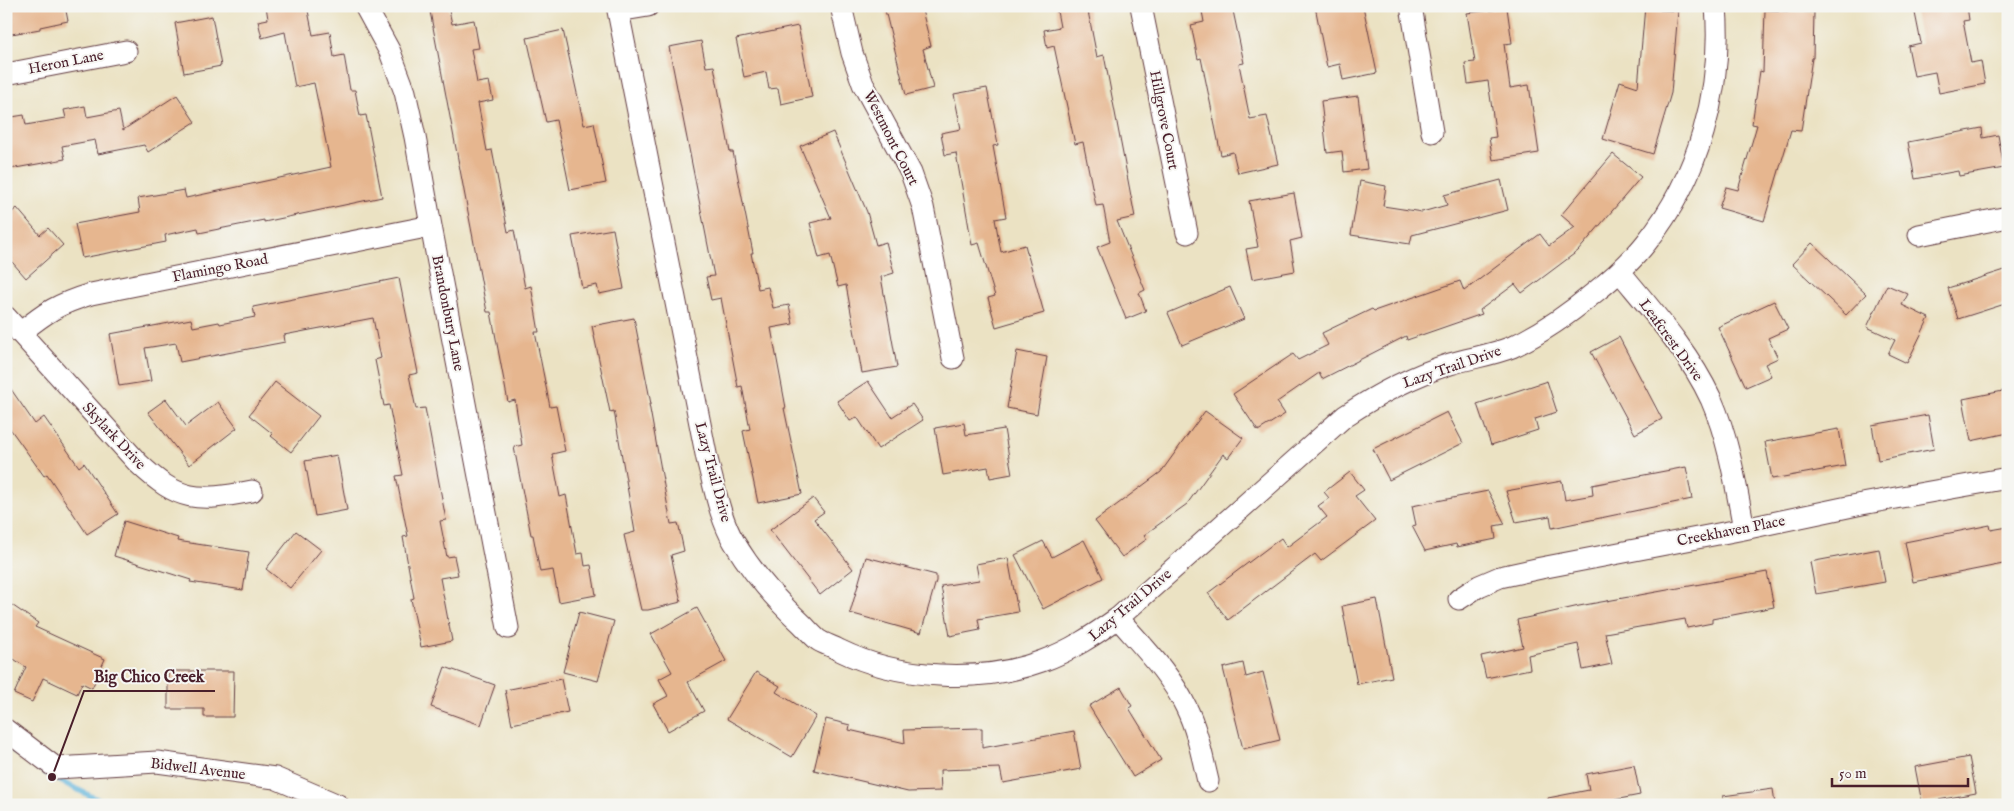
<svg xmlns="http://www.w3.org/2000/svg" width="2014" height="811" font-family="'IM FELL English',serif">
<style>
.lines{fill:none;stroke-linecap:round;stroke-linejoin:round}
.stream{stroke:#5eb4da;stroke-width:5.5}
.building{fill:#e6b68f}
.minor-casing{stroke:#623c42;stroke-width:23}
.minor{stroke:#fff;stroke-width:21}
.labels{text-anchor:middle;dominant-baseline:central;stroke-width:4;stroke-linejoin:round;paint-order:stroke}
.street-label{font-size:15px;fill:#4a1f2b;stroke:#f6f6f2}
.leader{fill:none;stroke:#4a1f2b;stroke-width:2}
.callout-dot{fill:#4a1f2b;stroke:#f6f6f2;stroke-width:2}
.callout-label{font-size:16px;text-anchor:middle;font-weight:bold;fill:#4a1f2b;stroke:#f6f6f2;stroke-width:4;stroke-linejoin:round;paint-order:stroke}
</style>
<rect width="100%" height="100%" fill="#f6f6f2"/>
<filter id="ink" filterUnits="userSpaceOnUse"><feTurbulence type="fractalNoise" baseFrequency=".02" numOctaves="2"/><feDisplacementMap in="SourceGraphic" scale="10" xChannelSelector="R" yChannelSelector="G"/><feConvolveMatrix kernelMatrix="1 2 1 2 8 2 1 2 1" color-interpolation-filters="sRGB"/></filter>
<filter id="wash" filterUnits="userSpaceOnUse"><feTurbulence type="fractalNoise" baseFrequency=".0096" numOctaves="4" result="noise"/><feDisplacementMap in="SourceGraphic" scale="20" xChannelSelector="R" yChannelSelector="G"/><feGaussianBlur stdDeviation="1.12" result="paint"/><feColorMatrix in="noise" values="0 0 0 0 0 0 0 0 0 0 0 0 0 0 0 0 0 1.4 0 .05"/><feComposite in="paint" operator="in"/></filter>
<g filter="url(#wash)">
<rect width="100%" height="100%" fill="#ebe2c3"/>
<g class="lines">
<!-- stream -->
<path class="stream" d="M6,745l46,32 57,28"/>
</g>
<g id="blocks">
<!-- building -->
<path class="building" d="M6,6h59l3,15 -28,6v2l-34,6z
M266,6h41l6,29 17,-3 4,25 10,-2 6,35h5l5,26 6,-1 16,82 -118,25v-2l-65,13 -1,-5 -33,7 1,7 -84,16 -7,-34 65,-12 -2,-14 46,-8 2,8 145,-31 -17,-84 -19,4 -10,-55 -23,6 -4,-17 10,-2z
M429,6h19l4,18 22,-4 5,28 -8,1 6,34 12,-2 4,19 -15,3 9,48 5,-1 16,82 6,-2 11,58 6,-2 8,46h-4l15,75 6,-1 9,45 -13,3 8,43 6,-2 11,59 6,-1 2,13 6,-1 5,30 -37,7 -6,-32 -13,2 -7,-37h-2l-17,-88 8,-2 -7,-45 -7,2 -17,-90h-4z
M884,6h37l10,40 -8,3 10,39 -27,7z
M1056,6h31l10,51 7,-2 31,162 -18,4 28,69 -6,3 7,18 -20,8 -29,-72 13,-5 -7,-37 -7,1 -13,-64 -8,2 -21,-98 -7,2 -3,-18 16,-3z
M1201,6h31l12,57 -5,1 11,55 17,-3 11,48 -40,9 -5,-21 -12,3 -20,-97 -3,1 -7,-34 13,-3z
M1315,6h48l14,67 -34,7 -3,-16 -13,3z
M1645,6h15v4l18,1 -7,82 -18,61 -50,-15 17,-58 18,6z
M1924,6h43l2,14 -6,1 8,42 10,-2 4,23 -46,9 -4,-21 -21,4 -6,-30 13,-3 -7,-35z
M1507,8l5,35 -8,1 6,44 19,-3 10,68 -46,7 -4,-22 7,-1 -8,-56 -20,3 -3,-21 10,-1 -8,-49z
M1765,10l49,2 -1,46h-1l-11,73 -10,-1 -27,91 -45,-13 7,-21 12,3 19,-65 -5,-1 8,-53 3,1z
M212,16l9,50 -37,7 -9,-50z
M798,26l14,71 -31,7 -3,-16 -9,1 -3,-17 -22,5 -8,-38z
M563,30l21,95 10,-2 12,60 -36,7 -14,-70 -10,2 -19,-84z
M701,41l5,26 8,-1 16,86h3l20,101h-2l7,36 10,-2 5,21 16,-3 4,19 -22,4 15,80h-2l18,86 -44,9 -15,-72 7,-2 -8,-43 -4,1 -17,-89 -10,2 -5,-23 8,-1 -45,-229z
M987,88l11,57 -5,1 13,71 -11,2 6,33 24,-7 19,68 -48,14 -8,-29 7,-2 -16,-53 -7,2 -16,-92 -11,2 -4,-22 20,-4 -7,-35z
M177,95l18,27 -47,30 -4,-7 -46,9 -3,-14 -33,6 3,13 -55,10 -4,-19v-32l18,-3 2,10 40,-7 -2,-8 21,-4 2,11 32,-6 4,19z
M1358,96l9,73 -23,3 -2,-21 -15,2 -6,-52z
M1982,128l1,10 15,-3 6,33 -45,8 -1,-5 -43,8 -7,-37z
M833,132l34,80 9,33 10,-3 8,31 -13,4 16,90 -35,6 -16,-88 -8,2 -8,-32 -11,3 -9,-35 21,-5 -31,-72z
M1613,154l28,23 -63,74 -56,42 -7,-9 -35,26 2,4 -75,26 -1,-4 -84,43 -3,-6 -42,29 8,12 -27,17 -25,-37 60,-40 5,6 30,-15 -6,-12 50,-24 2,2 86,-30 4,10 76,-57 9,12 26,-19 -14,-12z
M1501,180l7,30 -96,25 -2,9 -59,-9 9,-54 26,5 -3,20 39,6 25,-7 -3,-10z
M1294,193l8,45 -12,3 5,30 -43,8 -6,-30 12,-2 -9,-46z
M17,208l23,27 8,-7 15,17 -37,33 -20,-23v-38z
M613,229l11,60 -25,5 -2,-9 -15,3 -10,-52z
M1812,243l54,51 -20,21 -54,-51z
M2008,269v34l-50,16 -10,-31z
M399,278l19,95 -9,2 7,34 9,-1 21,112 -6,1 7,36 7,-1 4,19 -18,3 12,63 -31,6 -10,-48 3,-1 -11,-61 5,-1 -12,-60 7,-1 -14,-70 -5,1 -9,-46 6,-2 -8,-40 -89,17 1,7 -105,20 -4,-19 -31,5 6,33 -32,5 -9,-52 81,-15 2,8 26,-5 1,2 35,-7 -2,-10z
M1887,285l21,9 -6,11 27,13 -22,45 -19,-9 7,-14 -28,-13z
M1230,287l14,32 -62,26 -14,-32z
M1774,301l14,28 -20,9 10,20 -13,6 6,12 -25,11 -28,-60z
M634,318l17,86h-2l22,120 7,-1 6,28 -13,4 10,47 -33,8h-7l-17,-75 11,-3 -21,-121 -4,1 -18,-86z
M1619,337l43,82 -27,15 -44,-82z
M1017,351l30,6 -10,57 -30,-6z
M868,381l24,36 20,-13 11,16 -45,29 -21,-32 -7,4 -13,-20z
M1547,381l10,31 -22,7 3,11 -47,15 -14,-41z
M6,382l29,42 9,-7 35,50 5,-4 34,51 -31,20 -40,-60 -3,2 -38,-53z
M275,382l44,34 -28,36 -20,-16 2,-2 -24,-19z
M2008,390v43l-37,8 -8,-42z
M166,399l20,27 32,-24 19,26 -48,37 -41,-53z
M1205,411l38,27 -15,20 -5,-4 -36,50 -43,31 3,4 -25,18 -27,-36 66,-49z
M1447,412l16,31 -74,37 -16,-31z
M1928,415l6,34 -56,11 -6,-35z
M964,423l2,12 38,-6 8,45 -22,4 -2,-11 -45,8 -8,-47z
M1839,429l6,37 -73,13 -7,-37z
M337,455l10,55 -32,6 -10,-55z
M1686,467l6,32 -140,29 -2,-12 -34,6 -10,-31 56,-10 3,19 28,-5 -1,-10z
M1350,472l14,18 -9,6 20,25 -54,40 -6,-7 -87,66 -20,-27 73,-55 6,9 40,-30 -9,-11 11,-8 -5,-6z
M1488,491l17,33 -11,2 2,13 -39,8 -1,-3 -31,7 -13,-25 4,-1 -4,-19z
M813,498l11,14 -10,7 39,50 -33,26 -50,-65z
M124,521l54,17 -1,3 72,11 -6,38 -53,-8 1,-2 -77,-24z
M1990,525l1,5 17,-3v36l-95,19 -8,-40z
M296,531l25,19 -31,38 -24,-19z
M1084,540l19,38 -60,31 -28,-54 28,-14 9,16z
M1879,549l6,33 -69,12 -6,-32z
M866,557l70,18v6l-15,52 -71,-20z
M1008,558l10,54 -40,7 2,11 -30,6 -9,-50 38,-6 -3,-16z
M1767,572l7,35 -62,12v4l-25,5 -2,-9 -80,14 7,31 -29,6 -5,-26 -50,11 2,14 -44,9 -5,-22 42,-9 -6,-27 62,-14z
M1377,599l15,78 -35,7 -15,-78z
M6,601l32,22 -3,4 70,32 -13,29 -10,-5 -5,11 -34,-16 -11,24 -18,-8 12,-27 -20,-13z
M697,608l29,53 -38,21 16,29 -36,20 -15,-27 15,-8 -9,-17 13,-7 -21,-38z
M579,612l35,9 -16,60 -35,-9z
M1243,663l3,14 17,-5 17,68 -37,9 -20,-81z
M445,667l50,18 -14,40 -50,-18z
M168,671h66l-1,46h-29v-8h-36z
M756,672l24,14 -4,6 40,24 -24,41 -65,-38z
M561,679l7,33 -56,12 -7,-34z
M1121,687l11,19 -3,2 32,52 -28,17 -44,-71z
M826,719l24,6 -1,5 56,13 -1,-13 78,-2v20l92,-17 7,38 -78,14 -3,-15 -60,2 1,21 -33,1 -94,-22z
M1969,757l7,36 -54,10 -7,-36z
M1634,765l6,30 -26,5 1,5h-66l-1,-7 41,-8 -3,-16z
M1773,789l2,16h-51l-1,-9z"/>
</g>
</g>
<g filter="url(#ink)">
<use href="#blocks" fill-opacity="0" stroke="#623c42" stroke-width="1"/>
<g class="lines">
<!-- minor casing -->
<g class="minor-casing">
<path id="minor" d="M365,6l25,46 15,40 10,45 16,89 77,402
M648,6l-30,5 89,448c7,26 13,60 27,83 18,30 42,58 68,82 5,5 10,11 16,16 6,4 14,6 21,10 59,29 141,34 203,11 28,-10 52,-26 76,-43l227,-202c33,-22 67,-40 105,-52 20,-6 42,-9 62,-17 30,-14 57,-33 82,-54 19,-15 37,-31 52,-50 53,-66 77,-153 70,-237
M841,6l11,47 11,31 48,89 12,34 30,151
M1141,6l46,227
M1411,6l21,126
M6,74l120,-23
M1919,235l89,-18
M1620,272c33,40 69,80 91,127 18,41 25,87 33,130
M6,317l132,146c41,39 59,39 114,28
M20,333c26,-21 38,-29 71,-39l340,-68
M1459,599l20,-13 21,-9 41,-9 203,-39 118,-25 146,-26
M1118,618c24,28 52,55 68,89 11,22 16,49 22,74
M6,730l50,38 101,-6 118,16 63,27"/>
</g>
<!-- minor -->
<use href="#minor" class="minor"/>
</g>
</g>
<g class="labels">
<!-- street labels -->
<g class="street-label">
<text transform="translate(66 62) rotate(-11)">Heron Lane</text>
<text transform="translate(1164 120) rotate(79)">Hillgrove Court</text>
<text transform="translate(891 138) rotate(63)">Westmont Court</text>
<text transform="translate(220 268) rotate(-11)">Flamingo Road</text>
<text transform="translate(448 313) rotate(79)">Brandonbury Lane</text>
<text transform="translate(1671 340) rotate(54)">Leafcrest Drive</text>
<text transform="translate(1452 367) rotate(-19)">Lazy Trail Drive</text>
<text transform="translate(114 436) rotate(47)">Skylark Drive</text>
<text transform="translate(713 472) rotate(75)">Lazy Trail Drive</text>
<text transform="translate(1731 531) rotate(-11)">Creekhaven Place</text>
<text transform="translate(1130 605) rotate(-40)">Lazy Trail Drive</text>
<text transform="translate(198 769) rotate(7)">Bidwell Avenue</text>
</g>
</g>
<!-- callouts -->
<path class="leader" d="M52 777L84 691H215"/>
<circle class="callout-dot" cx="52" cy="777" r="5"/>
<g class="callout-label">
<text x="149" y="682">Big Chico Creek</text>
</g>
<!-- margin -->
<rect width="2014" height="811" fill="none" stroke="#f6f6f2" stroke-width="25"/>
<!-- scale -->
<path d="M1832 778v8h136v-8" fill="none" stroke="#4a1f2b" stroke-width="2.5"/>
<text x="1839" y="778" font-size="15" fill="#4a1f2b" stroke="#f6f6f2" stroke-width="4" paint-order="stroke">50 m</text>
</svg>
